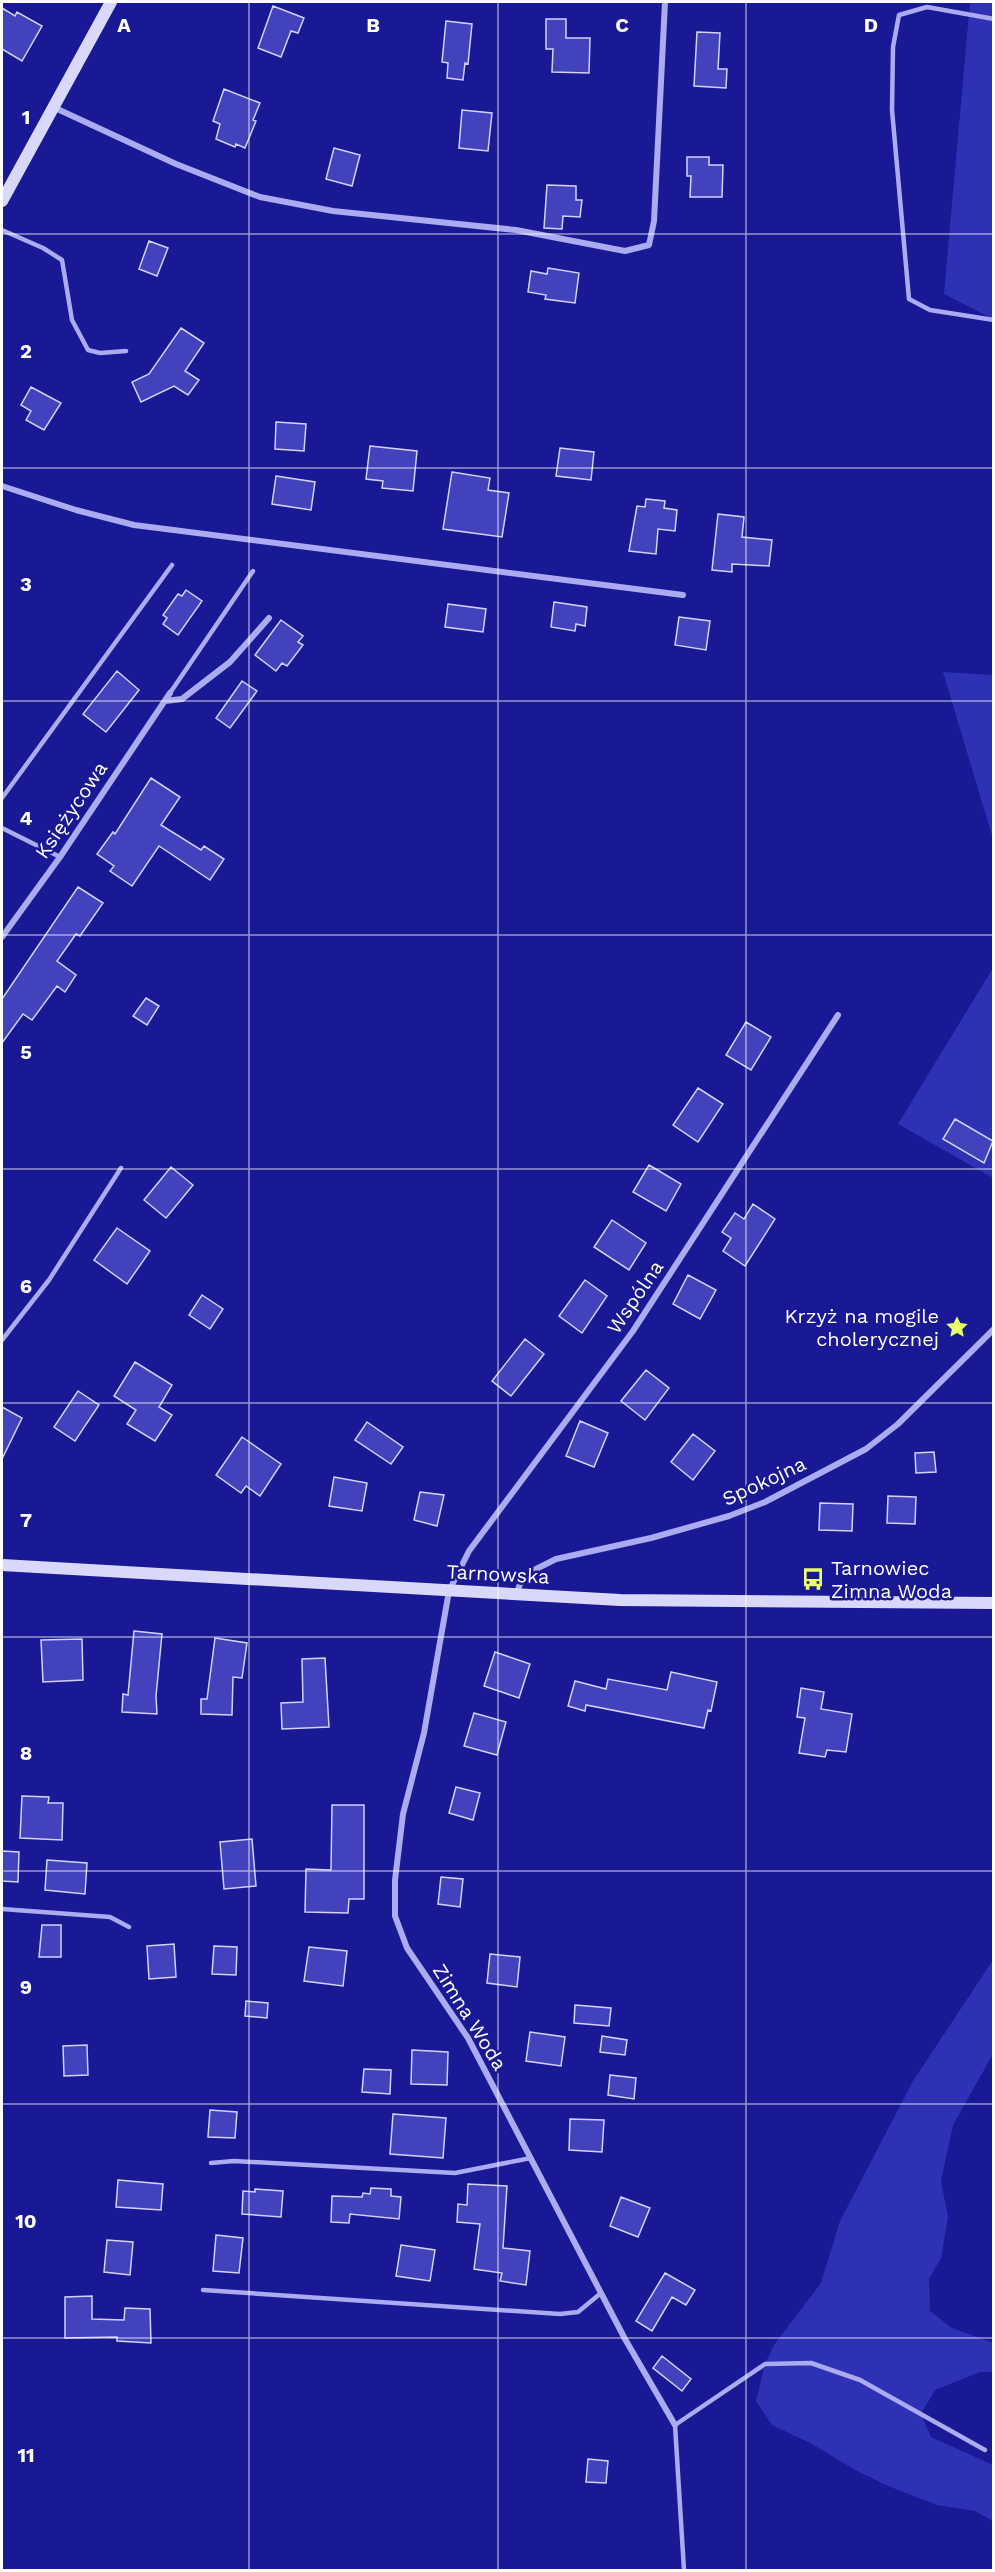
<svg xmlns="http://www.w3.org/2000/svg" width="995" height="2572" font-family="'Work Sans',sans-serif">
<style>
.green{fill:#2f31b5}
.building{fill:#4142bc;stroke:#d1d2fb;stroke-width:1.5}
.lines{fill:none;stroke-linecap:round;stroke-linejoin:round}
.lane{stroke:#aaabf0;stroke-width:4.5}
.street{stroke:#aaabf0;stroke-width:6}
.secondary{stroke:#d9d8fb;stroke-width:12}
.grid{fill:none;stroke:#fff;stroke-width:1.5;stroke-opacity:0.55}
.labels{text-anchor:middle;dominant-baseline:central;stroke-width:5;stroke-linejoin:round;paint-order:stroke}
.street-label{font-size:20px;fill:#fff;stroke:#191895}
.poi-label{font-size:20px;fill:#fff;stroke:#191895;text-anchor:end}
.grid-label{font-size:20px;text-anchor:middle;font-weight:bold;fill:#fff;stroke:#191895;stroke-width:5;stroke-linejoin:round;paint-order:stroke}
</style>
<rect width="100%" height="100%" fill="#191895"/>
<!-- green -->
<path class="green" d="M970,2h23v317l-49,-25z
M943,672l50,3v164z
M993,968v210l-95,-54z
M993,1960v94l-40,71 -12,56 7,36 -7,41 -12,21 1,32 22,17 41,15v29h-13l-45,18 -14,24 10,23 62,28v56l-18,-10 -38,-6 -49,-19 -31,-15 -45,-27 -40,-19 -16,-24 9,-37 9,-19 47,-62 19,-62 73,-140z"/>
<!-- building -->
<path class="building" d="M273,6l31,12 -6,15 -7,-2 -10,26 -23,-9z
M2,8l13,8 2,-4 25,14 -20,35 -20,-12z
M546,19h20v19h24l-1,35 -37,-1 1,-23h-7z
M446,21l26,3 -4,40 -3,-1 -2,17 -16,-2 1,-15 -6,-1z
M697,32l23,1 -2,36h9l-1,19 -32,-2z
M224,89l36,14 -7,17 3,1 -11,27 -9,-4 -1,3 -19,-8 4,-15 -7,-3z
M462,110l30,3 -4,38 -29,-3z
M334,148l26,7 -8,31 -26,-7z
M687,157h22v8h14l-1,32h-32l1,-21h-4z
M547,185l29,1v14h6l-2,17 -17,-1 -1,13 -18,-1z
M149,241l19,7 -11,28 -18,-7z
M548,268l31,5 -4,30 -30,-4 1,-4 -18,-3 3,-21 16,3z
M181,328l23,15 -19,28 14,9 -11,15 -14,-9 -33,16 -9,-20 17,-8z
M31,387l30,16 -17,27 -18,-10 5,-9 -10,-6z
M276,422l30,2 -2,27 -29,-2z
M370,446l47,5 -4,40 -31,-3 1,-7 -17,-2z
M560,448l34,4 -3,28 -35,-4z
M452,472l38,6 -2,12 21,3 -7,44 -59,-8z
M276,476l39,6 -4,28 -39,-6z
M646,499l19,2 -1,7 13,2 -2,21 -17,-2 -2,25 -27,-3 8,-45 8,1z
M718,514l26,3 -2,20 30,3 -3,26 -37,-2v8l-20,-2z
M186,590l16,11 -24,34 -15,-11 4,-6 -4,-3 15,-21 4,2z
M554,602l33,5 -2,19 -9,-2 -1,7 -24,-4z
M448,604l38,5 -3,23 -38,-5z
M679,617l31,4 -4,29 -31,-5z
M281,620l22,16 -5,6 5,3 -16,21 -5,-3 -6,8 -21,-16z
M117,671l22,19 -33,42 -23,-18z
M242,681l15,10 -27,37 -14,-10z
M151,778l29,19 -19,28 40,25 3,-4 20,13 -14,21 -51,-34 -27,40 -22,-15 4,-5 -17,-12 16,-22 2,2z
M78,887l25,16 -23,33 -4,-2 -19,27 19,14 -11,17 -8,-6 -25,34 -9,-6 -21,29v-44z
M146,998l13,8 -12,19 -14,-9z
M746,1022l25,15 -20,33 -25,-15z
M698,1088l25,16 -25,38 -25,-17z
M955,1119l38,22 -9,22 -41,-24z
M649,1165l32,19 -15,27 -33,-19z
M171,1167l22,18 -27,33 -22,-18z
M753,1204l22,15 -30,47 -22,-15 8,-13 -9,-6 13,-19 9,6z
M612,1220l34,23 -17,27 -35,-23z
M117,1228l33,23 -23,33 -33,-24z
M688,1275l28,15 -16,29 -27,-15z
M585,1280l22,16 -25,37 -23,-17z
M202,1295l21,14 -13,20 -21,-14z
M525,1339l19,15 -33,42 -19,-15z
M135,1362l37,23 -13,22 13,8 -17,26 -28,-17 9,-14 -22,-14z
M646,1370l23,18 -24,32 -24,-19z
M78,1391l21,14 -24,36 -21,-14z
M2,1407l20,11 -20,41z
M580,1421l28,12 -14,34 -28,-11z
M367,1422l36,25 -12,17 -36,-24z
M693,1434l22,17 -22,29 -22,-18z
M242,1437l39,27 -21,32 -14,-10 -5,7 -25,-18z
M934,1452l2,20 -20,1 -1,-20z
M334,1477l33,6 -5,28 -33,-5z
M420,1492l24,3 -7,31 -23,-6z
M888,1496l28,1 -1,27 -28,-1z
M820,1503l33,1 -1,27 -33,-1z
M134,1631l28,3 -6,62 1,18 -35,-2 1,-18 5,1z
M215,1638l32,5 -5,35 -9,-1 -1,38 -31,-1v-15h6z
M82,1639l1,41 -40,2 -2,-42z
M495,1652l35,12 -11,34 -35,-12z
M325,1658l4,69 -47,2 -1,-26 22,-1 -1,-43z
M671,1672l46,10 -6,29 -3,-1 -4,18 -118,-23 -1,6 -17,-5 7,-25 31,8 2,-10 59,11z
M801,1688l23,4 -3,17 31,5 -6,38 -19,-2 -2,7 -26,-4 6,-35 -8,-1z
M474,1713l32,9 -9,33 -33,-9z
M456,1787l24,6 -7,27 -24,-7z
M22,1796l27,1 -1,6h15l-1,37 -42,-2z
M332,1805h32v94h-15l-1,14 -43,-1 1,-43 25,1z
M252,1839l4,47 -32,3 -4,-47z
M2,1851l17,1 -1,30 -16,-1z
M47,1860l40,3 -2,31 -40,-4z
M441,1877l22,2 -3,28 -22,-3z
M42,1925h19v32h-22z
M174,1944l2,33 -27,2 -2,-33z
M214,1946l23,1 -1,28 -24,-1z
M309,1947l38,4 -4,35 -39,-5z
M490,1954l30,3 -3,30 -30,-4z
M246,2001l22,2 -1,15 -22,-2z
M575,2005l36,3 -2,18 -35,-3z
M530,2032l35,5 -4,29 -35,-5z
M602,2036l25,4 -2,15 -25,-3z
M87,2045l1,30 -24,1 -1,-30z
M412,2050l36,2 -1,33 -36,-1z
M364,2069l27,1 -1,24 -28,-2z
M610,2075l26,3 -2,21 -26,-4z
M210,2110l27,2 -2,26 -27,-1z
M393,2114l53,4 -3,40 -53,-4z
M570,2119l34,1 -2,32 -33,-2z
M118,2180l45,4 -2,26 -45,-3z
M468,2184l39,2 -4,62 27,3 -4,34 -26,-4 2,-8 -28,-4 6,-45 -23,-2 1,-18 9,1z
M371,2188l20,1v7l10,1 -2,22 -49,-5 -1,9 -18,-1 1,-26 30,1 1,-4 7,1z
M255,2189l28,2 -2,26 -39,-3 1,-23 12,1z
M621,2197l29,11 -12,29 -28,-11z
M216,2235l27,3 -4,35 -26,-2z
M107,2240l26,2 -3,33 -26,-3z
M401,2245l34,5 -5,31 -34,-5z
M665,2273l30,17 -9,15 -14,-8 -20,34 -16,-10z
M92,2296v23l32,1 1,-12 25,1 1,34 -34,-2v-4l-52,1v-41z
M662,2356l29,23 -9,12 -29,-23z
M588,2459l20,2 -2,22 -20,-1z"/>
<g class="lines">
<!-- lane -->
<path class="lane" d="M994,19l-67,-12 -28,8 -6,32 -1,63 17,189 21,11 64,10
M2,230l41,18 19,12 10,60 16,30 12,3 26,-2
M170,693l83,-122
M2,798l170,-233
M2,828l58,29
M2,1340l47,-60 72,-112
M2,1909l108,8 19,10
M211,2163l23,-2 221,12 76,-15
M203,2290l357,24 18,-2 23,-19
M684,2570l-9,-145 90,-61 46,-1 49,17 125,70"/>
<!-- street -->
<path class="street" d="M53,107l123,57 84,33 73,14 183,19 109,21 24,-6 5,-24 11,-219
M2,486l74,24 58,15 549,70
M165,701l17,-2 48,-37 39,-44
M2,937l58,-80 110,-164
M516,1595l4,-11 10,-12 26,-13 95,-21 78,-22 36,-14 101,-53 32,-25 96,-95
M675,2425l-50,-86 -157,-301 -61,-90 -12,-32v-36l8,-66 21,-81 25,-142 20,-40 164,-220 205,-316"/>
<!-- secondary -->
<path class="secondary" d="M2,201l109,-199
M2,1565l618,35 374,3"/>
</g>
<!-- grid -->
<path class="grid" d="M249,2v2568M498,2v2568M746,2v2568M2,234h992M2,468h992M2,701h992M2,935h992M2,1169h992M2,1403h992M2,1637h992M2,1871h992M2,2104h992M2,2338h992"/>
<!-- icons -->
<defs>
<g id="sight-bare" transform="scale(1.8)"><path d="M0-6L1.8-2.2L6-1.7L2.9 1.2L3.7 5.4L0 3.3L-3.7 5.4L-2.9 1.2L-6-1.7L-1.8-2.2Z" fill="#e8ff6a" stroke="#191895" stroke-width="2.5" paint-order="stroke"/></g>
<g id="bus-bare" transform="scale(1.8)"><path d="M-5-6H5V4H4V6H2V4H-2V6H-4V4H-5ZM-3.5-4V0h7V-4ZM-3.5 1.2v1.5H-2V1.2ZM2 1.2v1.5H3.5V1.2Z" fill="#e8ff6a" stroke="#191895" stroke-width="2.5" paint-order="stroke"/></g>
</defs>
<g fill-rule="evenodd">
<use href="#sight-bare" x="957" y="1327"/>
<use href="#bus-bare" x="813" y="1579"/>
</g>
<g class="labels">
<!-- street labels -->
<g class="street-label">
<text transform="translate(71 810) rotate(-56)">Księżycowa</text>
<text transform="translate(635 1297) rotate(-56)">Wspólna</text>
<text transform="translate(764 1481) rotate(-25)">Spokojna</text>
<text transform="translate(498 1574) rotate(3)">Tarnowska</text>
<text transform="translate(470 2017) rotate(58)">Zimna Woda</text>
</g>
<!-- poi labels -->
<g class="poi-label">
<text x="939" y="1316">Krzyż na mogile<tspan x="939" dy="23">cholerycznej</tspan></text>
<text x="831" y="1568" text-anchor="start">Tarnowiec<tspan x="831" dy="23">Zimna Woda</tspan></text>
</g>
</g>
<g class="grid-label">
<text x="124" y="32">A</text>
<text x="373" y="32">B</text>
<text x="622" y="32">C</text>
<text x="871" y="32">D</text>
<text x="26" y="124">1</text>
<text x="26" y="358">2</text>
<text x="26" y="591">3</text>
<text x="26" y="825">4</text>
<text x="26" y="1059">5</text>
<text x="26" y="1293">6</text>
<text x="26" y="1527">7</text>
<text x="26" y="1760">8</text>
<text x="26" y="1994">9</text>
<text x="26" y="2228">10</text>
<text x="26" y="2462">11</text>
</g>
<!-- border -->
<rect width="995" height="2572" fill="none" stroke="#ffffff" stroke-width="6"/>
</svg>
